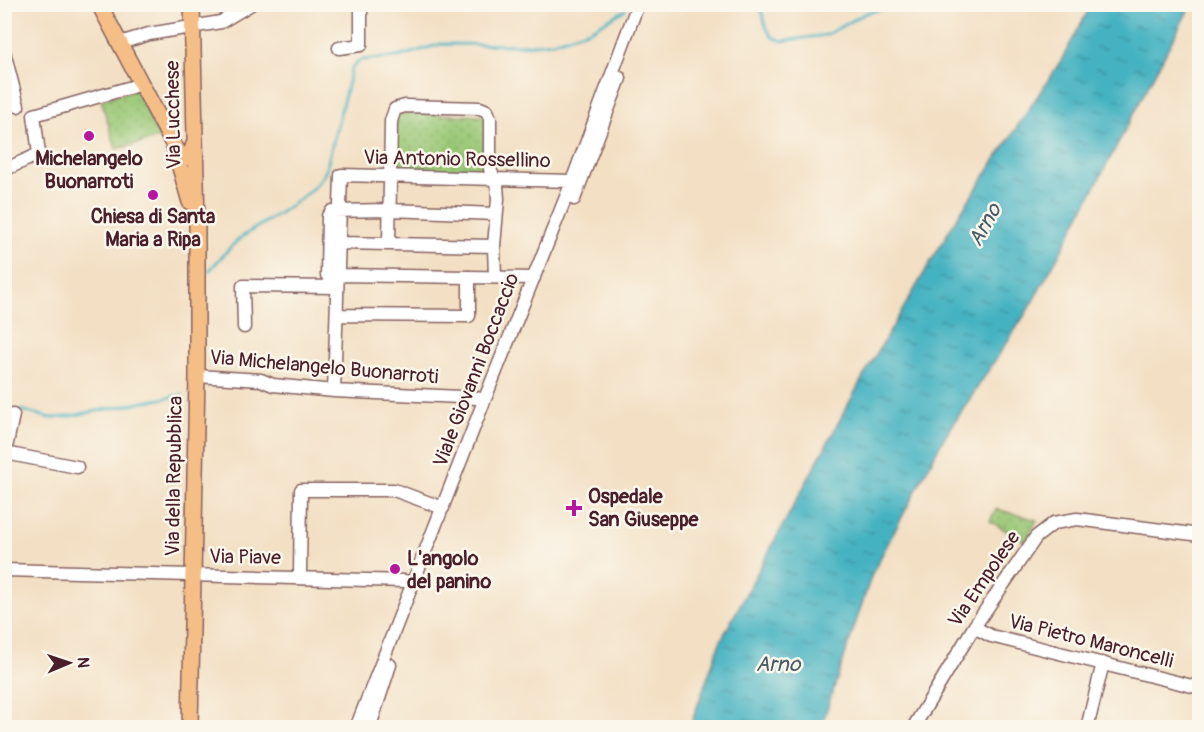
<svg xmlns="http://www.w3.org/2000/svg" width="1204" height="732" font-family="Pangolin,sans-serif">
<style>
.park{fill:url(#park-dots);stroke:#727350;stroke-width:1.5}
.water{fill:url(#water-ripples);stroke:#476876;stroke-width:1.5}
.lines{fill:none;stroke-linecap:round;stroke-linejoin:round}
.stream{stroke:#44b2c1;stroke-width:3}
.minor-casing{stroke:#856260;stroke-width:15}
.major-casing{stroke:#856260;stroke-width:18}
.minor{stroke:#fff;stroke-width:12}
.major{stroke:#f6be87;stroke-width:15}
.poi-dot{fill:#b5179e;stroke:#fbf7ec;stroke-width:2}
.labels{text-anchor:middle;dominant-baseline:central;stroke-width:5;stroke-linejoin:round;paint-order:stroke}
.street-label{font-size:20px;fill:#4a1f2b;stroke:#fbf7ec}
.poi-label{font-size:20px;font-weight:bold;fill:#4a1f2b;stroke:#fbf7ec}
.water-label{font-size:21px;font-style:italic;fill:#485a67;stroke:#fbf7ec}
</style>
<defs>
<pattern id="park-dots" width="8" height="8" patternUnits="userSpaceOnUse" patternTransform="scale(1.5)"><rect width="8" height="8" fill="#99c775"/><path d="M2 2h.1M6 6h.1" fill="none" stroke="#85aa65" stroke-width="1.8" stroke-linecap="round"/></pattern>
<pattern id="water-ripples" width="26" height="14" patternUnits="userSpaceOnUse" patternTransform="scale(1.5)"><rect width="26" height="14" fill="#44b2c1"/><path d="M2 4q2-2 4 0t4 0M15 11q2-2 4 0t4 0" fill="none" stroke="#3b909d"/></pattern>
</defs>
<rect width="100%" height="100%" fill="#fbf7ec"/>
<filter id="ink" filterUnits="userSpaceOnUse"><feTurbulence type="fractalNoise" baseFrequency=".0167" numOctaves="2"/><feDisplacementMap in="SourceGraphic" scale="12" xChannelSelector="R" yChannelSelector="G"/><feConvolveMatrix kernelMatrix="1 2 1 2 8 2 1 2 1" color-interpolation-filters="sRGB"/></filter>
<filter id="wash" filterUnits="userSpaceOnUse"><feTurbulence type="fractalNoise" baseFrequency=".008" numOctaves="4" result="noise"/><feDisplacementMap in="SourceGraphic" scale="24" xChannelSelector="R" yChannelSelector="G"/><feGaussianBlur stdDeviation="1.35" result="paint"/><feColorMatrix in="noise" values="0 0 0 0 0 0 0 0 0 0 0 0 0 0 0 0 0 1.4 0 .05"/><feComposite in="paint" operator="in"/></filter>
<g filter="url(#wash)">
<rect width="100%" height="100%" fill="#f3dfc3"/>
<!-- park -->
<path class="park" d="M136,89l24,49 -44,11 -15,-49z
M397,113l90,3v59l-93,-4z
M996,509l41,11 -12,22 -35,-21z"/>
<!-- water -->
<path class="water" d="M1091,5h100l-131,248 -34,60 -85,130 -69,131 -51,153h-131l30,-85 144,-267 89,-151 109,-165z"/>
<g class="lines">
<!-- stream -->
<path class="stream" d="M759,4l8,25 5,8 11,4 43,-6 40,-22 36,-9
M209,271c10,-11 21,-25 33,-34 24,-17 73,-41 84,-67l25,-100 4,-6 5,-4 38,-3 43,-13 84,1 28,-3 37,-12 35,-20
M4,406l6,2
M21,410l29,8 15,-1 117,-22"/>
</g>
</g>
<g filter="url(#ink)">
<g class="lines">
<!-- minor casing -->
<g class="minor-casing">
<path id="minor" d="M120,43l29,-9 72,-12 30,-18
M339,48l22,-3v-41
M4,52l14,54
M4,170l35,-16 -5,-39 108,-31
M574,199l46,-121
M339,243l155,3
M389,243l2,-122 4,-12 10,-3 75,2 7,3 3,7v51l7,17 1,13 -4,47 1,31
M338,275l196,3
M337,287l-10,-12 1,-59 4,-5 57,-1 107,4
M337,315l132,1v-39
M244,327l-1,-41 94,1
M197,376l64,4 12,5 61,6 126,6 17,1 7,3
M334,391l7,-216 231,6
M5,453l72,14
M4,457l9,-42
M4,570l401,11 8,3
M300,577l1,-87h93l49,18
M974,627l17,9 209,52
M358,723l130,-332 80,-199 70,-188
M371,723l19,-58
M913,728l61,-101 62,-90 18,-14 23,-4 123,16
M1087,728l16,-65"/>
</g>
<!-- major casing -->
<g class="major-casing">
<path id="major" d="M99,4l74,140 10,14 7,-1 4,-13
M175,150l15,52
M190,728l7,-352v-151l-5,-221"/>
</g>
<!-- minor -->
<use href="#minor" class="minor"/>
<!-- major -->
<use href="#major" class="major"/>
</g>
</g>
<!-- markers -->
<g class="poi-dot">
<circle cx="89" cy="136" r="6"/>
<circle cx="153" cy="195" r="6"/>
<path d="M571 499h6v6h6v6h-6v6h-6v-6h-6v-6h6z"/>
<circle cx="395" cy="569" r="6"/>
</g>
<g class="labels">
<!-- street labels -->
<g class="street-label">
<text transform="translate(173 115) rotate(-91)">Via Lucchese</text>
<text transform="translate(457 159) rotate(1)">Via Antonio Rossellino</text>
<text transform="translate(324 367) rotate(5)">Via Michelangelo Buonarroti</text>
<text transform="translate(476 370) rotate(-69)">Viale Giovanni Boccaccio</text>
<text transform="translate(174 476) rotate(-89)">Via della Repubblica</text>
<text transform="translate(245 557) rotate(1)">Via Piave</text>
<text transform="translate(984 579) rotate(-56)">Via Empolese</text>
<text transform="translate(1091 641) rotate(14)">Via Pietro Maroncelli</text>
</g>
<!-- poi labels -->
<g class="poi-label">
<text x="89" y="158">Michelangelo<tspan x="89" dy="23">Buonarroti</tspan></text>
<text x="153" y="216">Chiesa di Santa<tspan x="153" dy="23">Maria a Ripa</tspan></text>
<text x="588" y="496" text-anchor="start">Ospedale<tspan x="588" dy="23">San Giuseppe</tspan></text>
<text x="407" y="558" text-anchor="start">L'angolo<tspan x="407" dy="23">del panino</tspan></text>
</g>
<!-- water labels -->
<g class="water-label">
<text transform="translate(985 225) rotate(-61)">Arno</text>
<text x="778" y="664">Arno</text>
</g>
</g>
<!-- margin -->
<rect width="1204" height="732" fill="none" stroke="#fbf7ec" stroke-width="24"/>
<!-- north arrow -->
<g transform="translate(69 663) rotate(88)" stroke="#fbf7ec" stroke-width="4.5" paint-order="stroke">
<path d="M0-4.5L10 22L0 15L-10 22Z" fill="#4a1f2b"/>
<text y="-9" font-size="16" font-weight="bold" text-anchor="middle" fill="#4a1f2b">N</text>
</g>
</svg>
